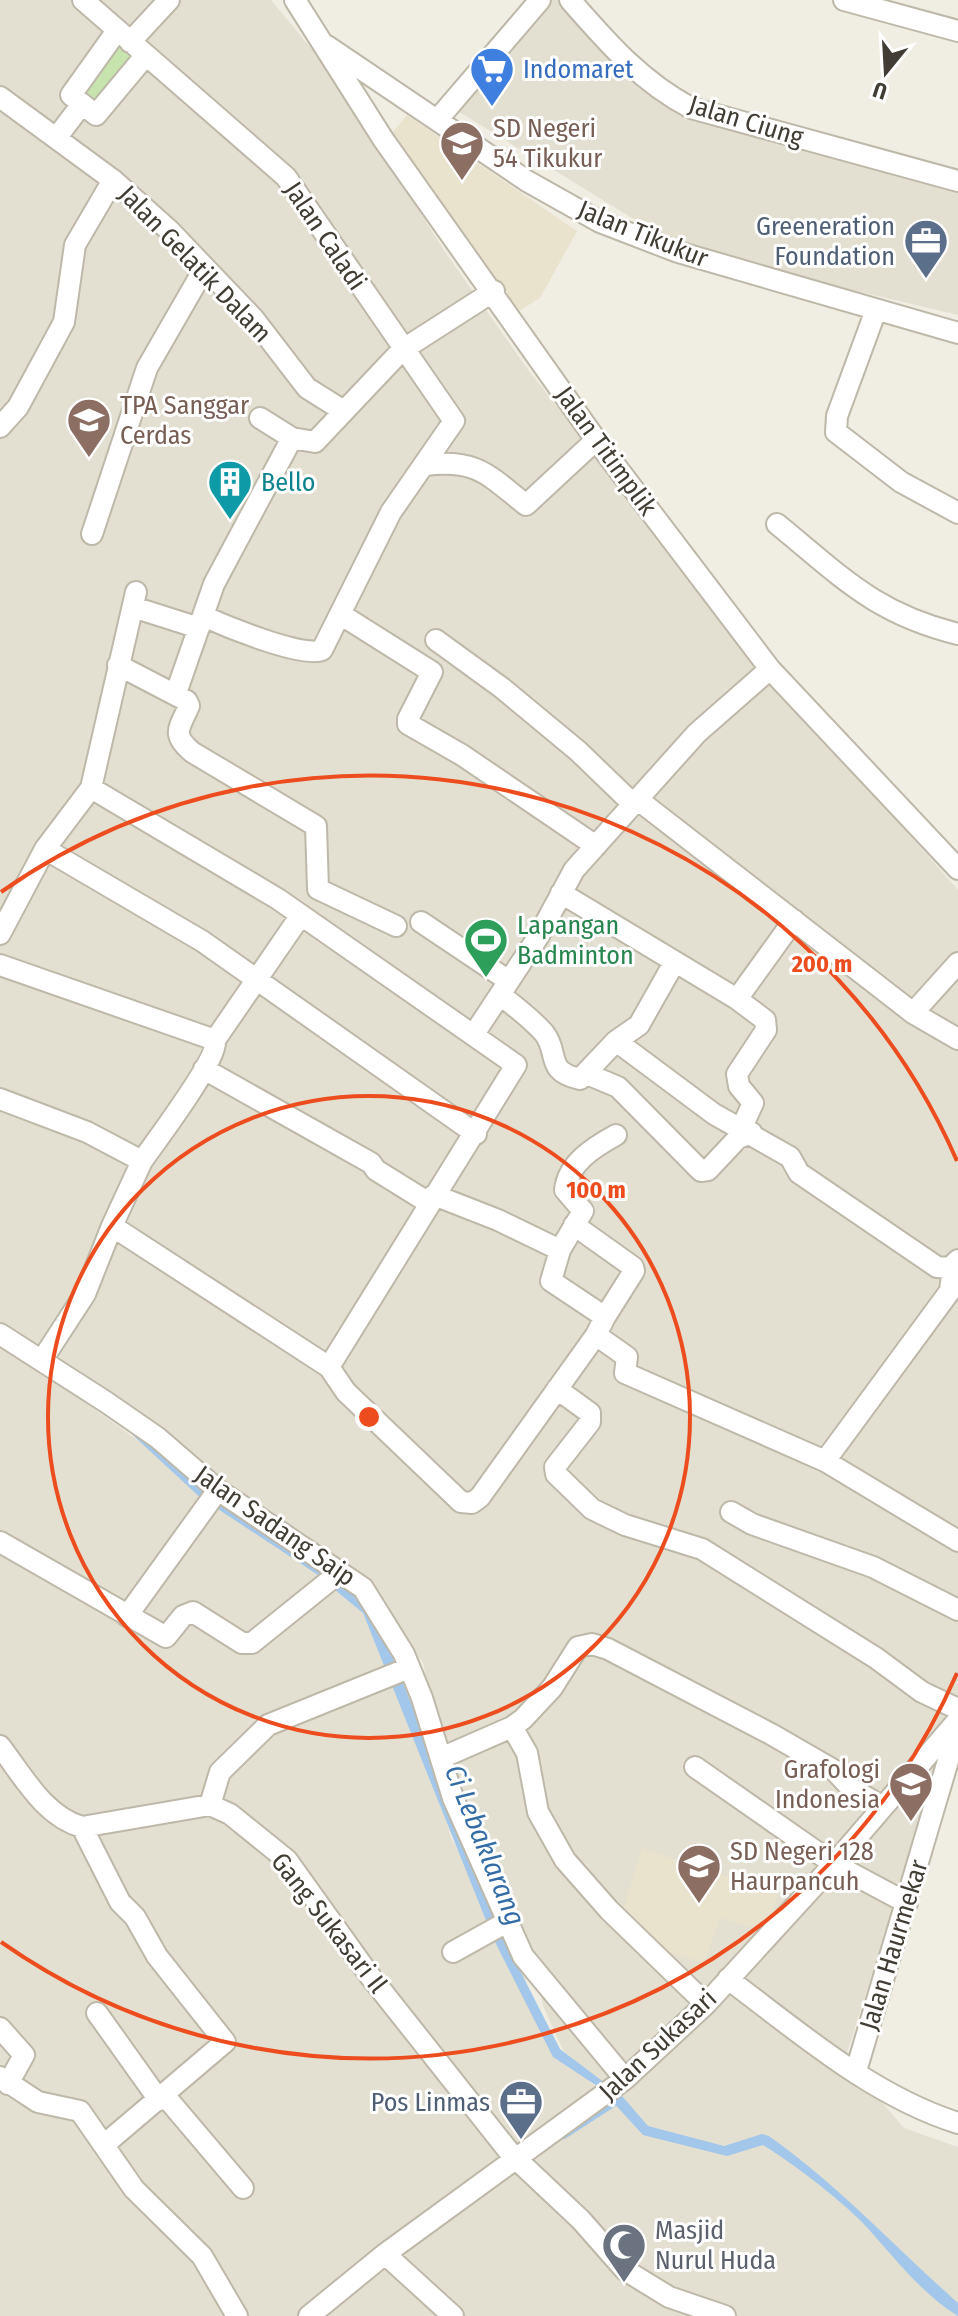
<svg xmlns="http://www.w3.org/2000/svg" width="958" height="2316" font-family="'Fira Sans Condensed',sans-serif">
<style>
.residential{fill:#e4e0d1}
.education{fill:#e9e3ce}
.green{fill:#c7e3ae}
.water{fill:#a2c7eb}
.lines{fill:none;stroke-linecap:round;stroke-linejoin:round}
.stream{stroke:#a2c7eb;stroke-width:6}
.street-casing{stroke:#beb8a9;stroke-width:24}
.street{stroke:#fff;stroke-width:20}
.ring{fill:none;stroke:#ed4d1e;stroke-width:4}
.labels{text-anchor:middle;dominant-baseline:central;stroke-width:6;stroke-linejoin:round;paint-order:stroke}
.shop-label{font-size:26px;fill:#366cbe;stroke:#fff;text-anchor:start}
.street-label{font-size:26px;fill:#423d34;stroke:#fff}
.education-label{font-size:26px;fill:#785e54;stroke:#fff;text-anchor:start}
.service-label{font-size:26px;fill:#4e5e75;stroke:#fff;text-anchor:end}
.culture-label{font-size:26px;fill:#0d838f;stroke:#fff;text-anchor:start}
.leisure-label{font-size:26px;fill:#27864d;stroke:#fff;text-anchor:start}
.worship-label{font-size:26px;fill:#5b616d;stroke:#fff;text-anchor:start}
.water-label{font-size:28px;font-style:italic;fill:#346da6;stroke:#fff}
.centre{fill:#ed4d1e;stroke:#fff;stroke-width:4}
.ring-label{font-size:24px;text-anchor:middle;font-weight:bold;fill:#ed4d1e;stroke:#fff;stroke-width:6;stroke-linejoin:round;paint-order:stroke}
</style>
<rect width="100%" height="100%" fill="#f0ede3"/>
<!-- residential -->
<path class="residential" d="M0,0h271l64,77 110,175 84,119 236,299 193,220v810l-130,168 -216,227 -49,-45 -20,-44 -10,-49 -85,-173 -25,-121 -44,-64 -255,-194 -124,-79z
M548,0h21l94,100 295,89v126l-240,-57 -63,-26 -199,-122z
M0,1340l155,113 119,77 88,77 40,44 49,187 56,92 33,89 24,41 44,37 -302,219h-306z
M949,1733l-104,326 59,69 54,19v169h-638l194,-152 99,-62z"/>
<!-- education -->
<path class="education" d="M407,115l170,116 -37,67 -26,16 -127,-175z
M642,1848l136,46 -13,37 -45,-13 -16,45 -47,-15 -36,-31z"/>
<!-- green -->
<path class="green" d="M116,34l27,22 -47,57 -23,-18z"/>
<!-- water -->
<path class="water" d="M329,1573l43,33 140,349 48,94 62,47 26,30 76,20 38,-12 7,2c69,49 126,111 189,167v13c-38,-23 -67,-63 -97,-95 -26,-25 -67,-57 -98,-76l-36,11 -84,-21 -43,-47 -47,-31 -60,-119 -130,-325 -40,-33z"/>
<g class="lines">
<!-- stream -->
<path class="stream" d="M136,1434l66,61 126,83
M564,2136l54,-35"/>
<!-- street casing -->
<g class="street-casing">
<path id="street" d="M83,0l203,177 168,244 -63,91 -69,138c-20,8 -97,-24 -119,-34
M295,0l88,139 213,301 174,229 188,200
M570,0c37,42 70,81 121,108l267,73
M844,0l114,31
M116,32l-45,63 25,20 50,-60
M130,42l39,-42
M327,46l200,135 73,41 78,30 280,81
M0,97l113,83 57,51 84,88 53,69 35,22
M438,119l102,-119
M57,137l25,-33
M876,310l-39,106 -1,16 65,50 57,31
M260,418l32,20
M0,427l18,-20 46,-85 11,-77 38,-65
M425,465c52,-6 62,9 101,40l70,-65
M777,524c65,53 97,89 181,110
M92,534l55,-166 57,-99
M133,607l66,21
M340,614l92,58 -24,47v5l54,31 134,91
M436,640l66,48 76,63 54,52
M118,665l69,36 2,5c-10,23 -18,28 3,46l124,74 2,63 78,37
M176,693l38,-109 78,-146 23,4 87,-92 92,-59
M91,788l187,111 238,166 -187,302
M637,799l276,214 45,26
M45,849l157,92 274,193
M561,893l176,106 28,21 1,10 -29,44 2,12 14,17 -11,24
M421,922l88,59
M0,934l45,-85 46,-61 45,-196
M0,965l215,75c4,18 -59,101 -73,121
M501,995c14,12 31,24 43,38 16,20 0,38 36,46l36,-38 98,73 76,43 9,16 138,94 13,1 8,-8
M737,999l57,-79
M913,1013l45,-50
M474,1034l64,-97 36,-67 123,-137 73,-64
M215,1040l86,-125
M616,1041l23,-16 35,-62
M204,1069l167,94 5,7 53,33
M587,1074l31,13 83,84 7,-1 30,-32 14,-5
M0,1099l87,33 55,29 -30,65 217,141 17,25 115,110 11,1 8,-6 116,-162
M434,1195l64,25 62,30 -9,31 54,36 -9,18 31,22 -2,16 200,88 133,80
M574,1225l59,42 1,4 -29,46
M560,1250l23,-39 -18,-21c3,-27 29,-43 51,-55
M0,1334l106,68 52,36 60,52 145,98 41,66 18,44 31,100 70,158 102,123
M42,1360l43,-66 27,-68
M557,1389l33,24v9l-35,45 1,7 36,35 33,16 77,24 174,109 46,34 36,17
M825,1461l125,-170 2,-16 -2,-7
M731,1512l21,12 121,43 85,43
M0,1542l166,95 17,-21 10,-4 49,31h10l87,-70
M127,1616l91,-126
M512,1727l15,26 11,59 27,48 44,50 97,94
M0,1746c23,30 44,70 82,81l128,-22 20,9 57,46 83,116 141,178 70,66 44,50 44,27 56,19
M441,1758l71,-31 11,-8 29,-31 26,-41 14,-3 16,5 163,85 64,37 16,17 32,19
M695,1767l139,97 73,39
M210,1805l10,-33 48,-47 141,-57
M82,1827l38,75 15,15 22,39 68,86 -120,102
M453,1952l54,-30
M728,1979c71,53 144,117 230,144
M97,2013l62,87
M0,2028l24,27 -16,29
M856,2071l102,-344
M0,2077l38,25 42,9 54,78 68,67 35,60
M165,2096l78,92
M385,2254l68,62
M309,2316l76,-62 240,-175 81,-75 128,-140 124,-144"/>
</g>
<!-- street -->
<use href="#street" class="street"/>
</g>
<!-- distance rings -->
<g class="ring">
<circle cx="369" cy="1417" r="321"/>
<path d="M957 1673A641 641 0 0 1 1 1942M1 892A641 641 0 0 1 957 1161"/>
</g>
<!-- icons -->
<defs>
<g id="supermarket-pin" transform="scale(2.3)"><path d="M0 17L-7.5 6A9.5 9.5 0 1 1 7.5 6Z" fill="#3f7fe0" stroke="#fff"/><path d="M-6-5.5h2.5l.6 2H6L4.5 2H-2.5L-4.4-4H-6ZM-1.5 3.2a1.3 1.3 0 1 0 .1 0ZM3 3.2a1.3 1.3 0 1 0 .1 0Z" fill="#fff"/></g>
<g id="school-pin" transform="scale(2.3)"><path d="M0 17L-7.5 6A9.5 9.5 0 1 1 7.5 6Z" fill="#8d6e63" stroke="#fff"/><path d="M0-5L7-2L0 1L-7-2ZM-4 1L0 2.5L4 1V4Q0 6-4 4Z" fill="#fff"/></g>
<g id="office-pin" transform="scale(2.3)"><path d="M0 17L-7.5 6A9.5 9.5 0 1 1 7.5 6Z" fill="#5c6f8a" stroke="#fff"/><path d="M-6-3h4V-5.5h4V-3h4V5H-6ZM-1-4.5V-3h2v-1.5ZM-6 0V1H6V0Z" fill="#fff"/></g>
<g id="building-pin" transform="scale(2.3)"><path d="M0 17L-7.5 6A9.5 9.5 0 1 1 7.5 6Z" fill="#0f9aa8" stroke="#fff"/><path d="M-4-6H4V6H1V3H-1V6H-4ZM-2.5-4.3h1.7v1.8h-1.7ZM.8-4.3h1.7v1.8H.8ZM-2.5-1h1.7V.8h-1.7ZM.8-1h1.7V.8H.8Z" fill="#fff"/></g>
<g id="stadium-pin" transform="scale(2.3)"><path d="M0 17L-7.5 6A9.5 9.5 0 1 1 7.5 6Z" fill="#2e9e5b" stroke="#fff"/><path d="M0-5a6.5 5 0 1 0 0 10a6.5 5 0 1 0 0-10ZM-3.5-1.8h7v3.6h-7Z" fill="#fff"/></g>
<g id="university-pin" transform="scale(2.3)"><path d="M0 17L-7.5 6A9.5 9.5 0 1 1 7.5 6Z" fill="#8d6e63" stroke="#fff"/><path d="M0-5L7-2L0 1L-7-2ZM-4 1L0 2.5L4 1V4Q0 6-4 4Z" fill="#fff"/></g>
<g id="mosque-pin" transform="scale(2.3)"><path d="M0 17L-7.5 6A9.5 9.5 0 1 1 7.5 6Z" fill="#6b7280" stroke="#fff"/><path d="M3.5-4.9A6 6 0 1 0 3.5 4.9A5 5 0 1 1 3.5-4.9Z" fill="#fff"/></g>
</defs>
<g fill-rule="evenodd">
<use href="#supermarket-pin" x="492" y="69"/>
<use href="#school-pin" x="462" y="143"/>
<use href="#office-pin" x="926" y="241"/>
<use href="#school-pin" x="89" y="420"/>
<use href="#building-pin" x="230" y="482"/>
<use href="#stadium-pin" x="486" y="940"/>
<use href="#university-pin" x="911" y="1784"/>
<use href="#school-pin" x="699" y="1866"/>
<use href="#office-pin" x="521" y="2102"/>
<use href="#mosque-pin" x="624" y="2245"/>
</g>
<g class="labels">
<!-- shop labels -->
<g class="shop-label">
<text x="523" y="69">Indomaret</text>
</g>
<!-- street labels -->
<g class="street-label">
<text transform="translate(746 121) rotate(17)">Jalan Ciung</text>
<text transform="translate(643 234) rotate(22)">Jalan Tikukur</text>
<text transform="translate(325 236) rotate(56)">Jalan Caladi</text>
<text transform="translate(195 264) rotate(46)">Jalan Gelatik Dalam</text>
<text transform="translate(606 451) rotate(54)">Jalan Titimplik</text>
<text transform="translate(275 1526) rotate(35)">Jalan Sadang Saip</text>
<text transform="translate(329 1923) rotate(52)">Gang Sukasari Il</text>
<text transform="translate(894 1945) rotate(-73)">Jalan Haurmekar</text>
<text transform="translate(658 2045) rotate(-43)">Jalan Sukasari</text>
</g>
<!-- education labels -->
<g class="education-label">
<text x="493" y="128">SD Negeri<tspan x="493" dy="30">54 Tikukur</tspan></text>
<text x="120" y="405">TPA Sanggar<tspan x="120" dy="30">Cerdas</tspan></text>
<text x="880" y="1769" text-anchor="end">Grafologi<tspan x="880" dy="30">Indonesia</tspan></text>
<text x="730" y="1851">SD Negeri 128<tspan x="730" dy="30">Haurpancuh</tspan></text>
</g>
<!-- service labels -->
<g class="service-label">
<text x="895" y="226">Greeneration<tspan x="895" dy="30">Foundation</tspan></text>
<text x="490" y="2102">Pos Linmas</text>
</g>
<!-- culture labels -->
<g class="culture-label">
<text x="261" y="482">Bello</text>
</g>
<!-- leisure labels -->
<g class="leisure-label">
<text x="517" y="925">Lapangan<tspan x="517" dy="30">Badminton</tspan></text>
</g>
<!-- worship labels -->
<g class="worship-label">
<text x="655" y="2230">Masjid<tspan x="655" dy="30">Nurul Huda</tspan></text>
</g>
<!-- water labels -->
<g class="water-label">
<text transform="translate(485 1845) rotate(68)">Ci Lebaklarang</text>
</g>
</g>
<circle cx="369" cy="1417" r="12" class="centre"/>
<g class="ring-label">
<text x="822" y="972">200 m</text>
<text x="596" y="1198">100 m</text>
</g>
<!-- north arrow -->
<g transform="translate(886 72) rotate(198)" stroke="#ffffff" stroke-width="6" paint-order="stroke">
<path d="M0-6L14 30L0 20L-14 30Z" fill="#423d34"/>
<text y="-12" font-size="22" font-weight="bold" text-anchor="middle" fill="#423d34">U</text>
</g>
</svg>
